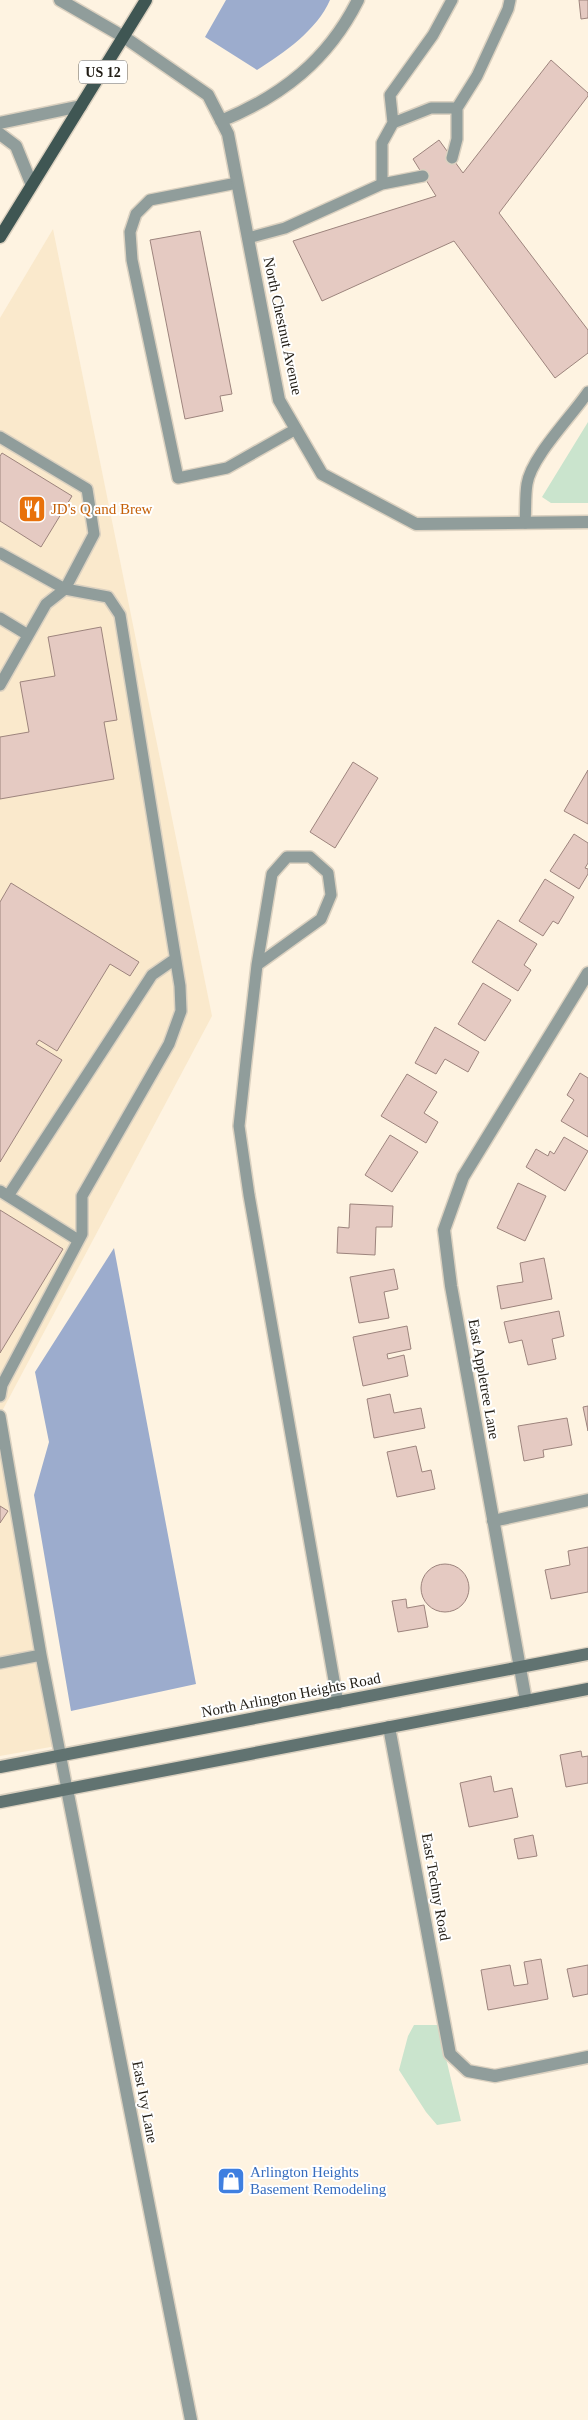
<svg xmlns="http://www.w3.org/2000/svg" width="588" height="2420" font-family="'Times New Roman',serif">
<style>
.built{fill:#fae9cc}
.green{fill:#cae4cd}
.water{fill:#9caccd}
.building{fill:#e5cac2;stroke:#9d847d}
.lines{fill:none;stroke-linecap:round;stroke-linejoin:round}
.service-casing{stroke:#dbd1c0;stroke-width:14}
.minor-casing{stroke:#dbd1c0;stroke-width:15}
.secondary-casing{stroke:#dbd1c0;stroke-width:15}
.primary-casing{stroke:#dbd1c0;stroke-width:15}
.service{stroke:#909d9b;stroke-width:11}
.minor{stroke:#909d9b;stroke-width:12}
.secondary{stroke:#617371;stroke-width:12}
.primary{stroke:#3f5653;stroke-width:12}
.labels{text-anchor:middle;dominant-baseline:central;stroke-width:4;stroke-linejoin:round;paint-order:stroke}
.shield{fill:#fff;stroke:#64615b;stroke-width:1}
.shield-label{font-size:14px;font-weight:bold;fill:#221d15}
.street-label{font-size:15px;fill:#221d15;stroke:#fff}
.food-label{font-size:15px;fill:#c56008;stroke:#fff;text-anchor:start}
.shop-label{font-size:15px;fill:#366cbe;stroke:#fff;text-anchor:start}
</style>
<rect width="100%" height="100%" fill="#fef3e1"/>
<!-- built -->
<path class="built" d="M53,229l159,787 -212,399v-1097z
M0,1438l56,308 -56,10z"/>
<!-- green -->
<path class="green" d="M588,422v81h-37l-9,-6z
M414,2025h24l23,96 -24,4 -11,-13 -27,-42 9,-34z"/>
<!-- water -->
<path class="water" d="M226,0h104c-13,30 -46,53 -73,70l-52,-33z
M114,1248l82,436 -125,27 -37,-216 15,-53 -14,-70z"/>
<!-- building -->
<path class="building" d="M579,0h9v18l-7,1z
M551,60l37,33v3l-89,117 89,117v23l-33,25 -101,-137 -132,60 -29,-60 143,-45 -23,-37 26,-19 24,33z
M200,231l32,163 -12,2 3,15 -38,8 -35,-179z
M2,453l70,43 -31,51 -41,-26v-65z
M101,627l16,93 -13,2 10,57 -114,20v-62l29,-5 -9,-50 35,-6 -7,-39z
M353,762l25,16 -43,70 -25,-16z
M588,770v54l-24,-13z
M574,834l14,9v20l-3,5 3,1v5l-9,15 -29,-18z
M545,879l29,18 -16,27 -5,-3 -10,15 -24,-15z
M11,883l128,79 -9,14 -20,-12 -53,87 -18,-11 -3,4 26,16 -62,102v-260z
M498,920l39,24 -13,21 7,5 -13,21 -46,-29z
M483,983l28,17 -26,41 -27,-17z
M435,1027l44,25 -11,20 -23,-13 -9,15 -21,-11z
M580,1073l8,5v59l-27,-16 13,-21 -7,-5z
M407,1074l30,18 -13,21 14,9 -12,21 -45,-27z
M390,1135l28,17 -26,40 -27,-17z
M564,1137l24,14 -23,40 -39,-24 10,-18 12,7 2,-5 4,3z
M518,1183l28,13 -21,45 -28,-13z
M350,1204l43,2 -1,21h-16l-1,28 -38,-2 1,-26 11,1z
M0,1210l63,39 -63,104z
M544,1258l8,41 -51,10 -4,-23 26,-4 -3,-19z
M394,1269l4,20 -14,3 5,26 -30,5 -9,-46z
M559,1311l5,25 -12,3 4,20 -28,6 -6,-25 -13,3 -5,-21z
M407,1326l4,23 -24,5 1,5 16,-4 4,21 -45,10 -10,-49z
M390,1394l4,19 27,-5 4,20 -51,10 -7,-39z
M588,1406v25l-5,-24z
M567,1418l5,27 -29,5 1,7 -20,4 -6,-35z
M416,1446l6,26 9,-2 4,19 -38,8 -10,-45z
M0,1506l8,5 -8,12z
M588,1547v45l-37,7 -6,-29 25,-5 -2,-14z
M421 1588a24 24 0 1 1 48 0a24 24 0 1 1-48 0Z
M406,1599l1,9 17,-3 4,22 -30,5 -6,-31z
M581,1751l1,6 6,-1v27l-22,4 -6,-32z
M491,1776l3,16 18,-4 6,29 -49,10 -9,-44z
M533,1835l4,21 -19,3 -4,-20z
M541,1959l7,40 -60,11 -7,-40 29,-5 4,21 14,-2 -4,-22z
M588,1965v29l-15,3 -6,-28z"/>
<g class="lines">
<!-- service casing -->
<g class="service-casing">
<path id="service" d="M393,123l38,-15h26l20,-32 31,-67 2,-9
M452,158l5,-19v-31
M237,183l-87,17 -14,14 -6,18 2,28 46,218 49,-10 69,-39
M382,184l41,-8
M248,238l37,-10 97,-44v-41l11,-20 -3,-28 43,-60 19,-35
M0,437l87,52 7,45 -29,55 -19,15 -46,81
M525,523c1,-13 0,-27 2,-39 4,-27 45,-68 61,-92
M0,553l65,36 43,8 12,18 60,371 1,25 -12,33 -87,152v38l-80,151 -2,11
M0,618l28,17
M257,965l64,-46 10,-24 -3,-22 -18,-16h-23l-15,17 -15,91 -11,96 -7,65 10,69 89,508
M0,1191l78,49
M8,1196l144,-221 23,-16
M0,1416l41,239 26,134
M0,1663l41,-8"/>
</g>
<!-- minor casing -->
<g class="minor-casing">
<path id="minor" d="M60,0l64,37 84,58 20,39 51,266 43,74 94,50 172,-2
M221,121c61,-25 107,-61 137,-121
M0,123l81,-17
M0,134l16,12 15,37
M493,1521l95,-21
M526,1701l-75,-415 -7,-56 19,-53 125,-204
M389,1727l61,327 18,17 27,5 93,-19
M67,1789l124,631"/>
</g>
<!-- secondary casing -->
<g class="secondary-casing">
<path id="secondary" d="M0,1767l588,-113
M0,1802l588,-113"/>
</g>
<!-- primary casing -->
<g class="primary-casing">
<path id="primary" d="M0,237l146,-237"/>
</g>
<!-- service -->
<use href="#service" class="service"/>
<!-- minor -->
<use href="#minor" class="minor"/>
<!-- secondary -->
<use href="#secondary" class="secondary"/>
<!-- primary -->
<use href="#primary" class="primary"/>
</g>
<!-- icons -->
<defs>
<g id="restaurant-square" transform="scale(1.4375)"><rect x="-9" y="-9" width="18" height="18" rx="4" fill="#e8710a" stroke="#fff"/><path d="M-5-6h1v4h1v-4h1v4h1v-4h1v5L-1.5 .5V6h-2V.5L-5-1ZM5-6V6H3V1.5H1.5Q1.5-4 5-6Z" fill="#fff"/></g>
<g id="shop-square" transform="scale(1.4375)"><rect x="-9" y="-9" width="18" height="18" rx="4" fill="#3f7fe0" stroke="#fff"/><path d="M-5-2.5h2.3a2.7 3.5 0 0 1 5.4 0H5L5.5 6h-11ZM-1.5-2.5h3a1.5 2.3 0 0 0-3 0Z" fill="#fff"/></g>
</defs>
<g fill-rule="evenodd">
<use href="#restaurant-square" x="32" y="509"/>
<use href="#shop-square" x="231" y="2181"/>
</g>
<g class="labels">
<!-- shield labels -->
<rect class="shield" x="79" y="60.5" width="48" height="23" rx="4"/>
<g class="shield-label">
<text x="103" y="72">US 12</text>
</g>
<!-- street labels -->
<g class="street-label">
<text transform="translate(283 326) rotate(78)">North Chestnut Avenue</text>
<text transform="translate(484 1379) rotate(80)">East Appletree Lane</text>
<text transform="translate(291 1695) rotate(-11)">North Arlington Heights Road</text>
<text transform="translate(436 1887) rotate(80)">East Techny Road</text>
<text transform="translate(145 2102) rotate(79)">East Ivy Lane</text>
</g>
<!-- food labels -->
<g class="food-label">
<text x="51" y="509">JD's Q and Brew</text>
</g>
<!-- shop labels -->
<g class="shop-label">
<text x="250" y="2172">Arlington Heights<tspan x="250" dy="17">Basement Remodeling</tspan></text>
</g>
</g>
</svg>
